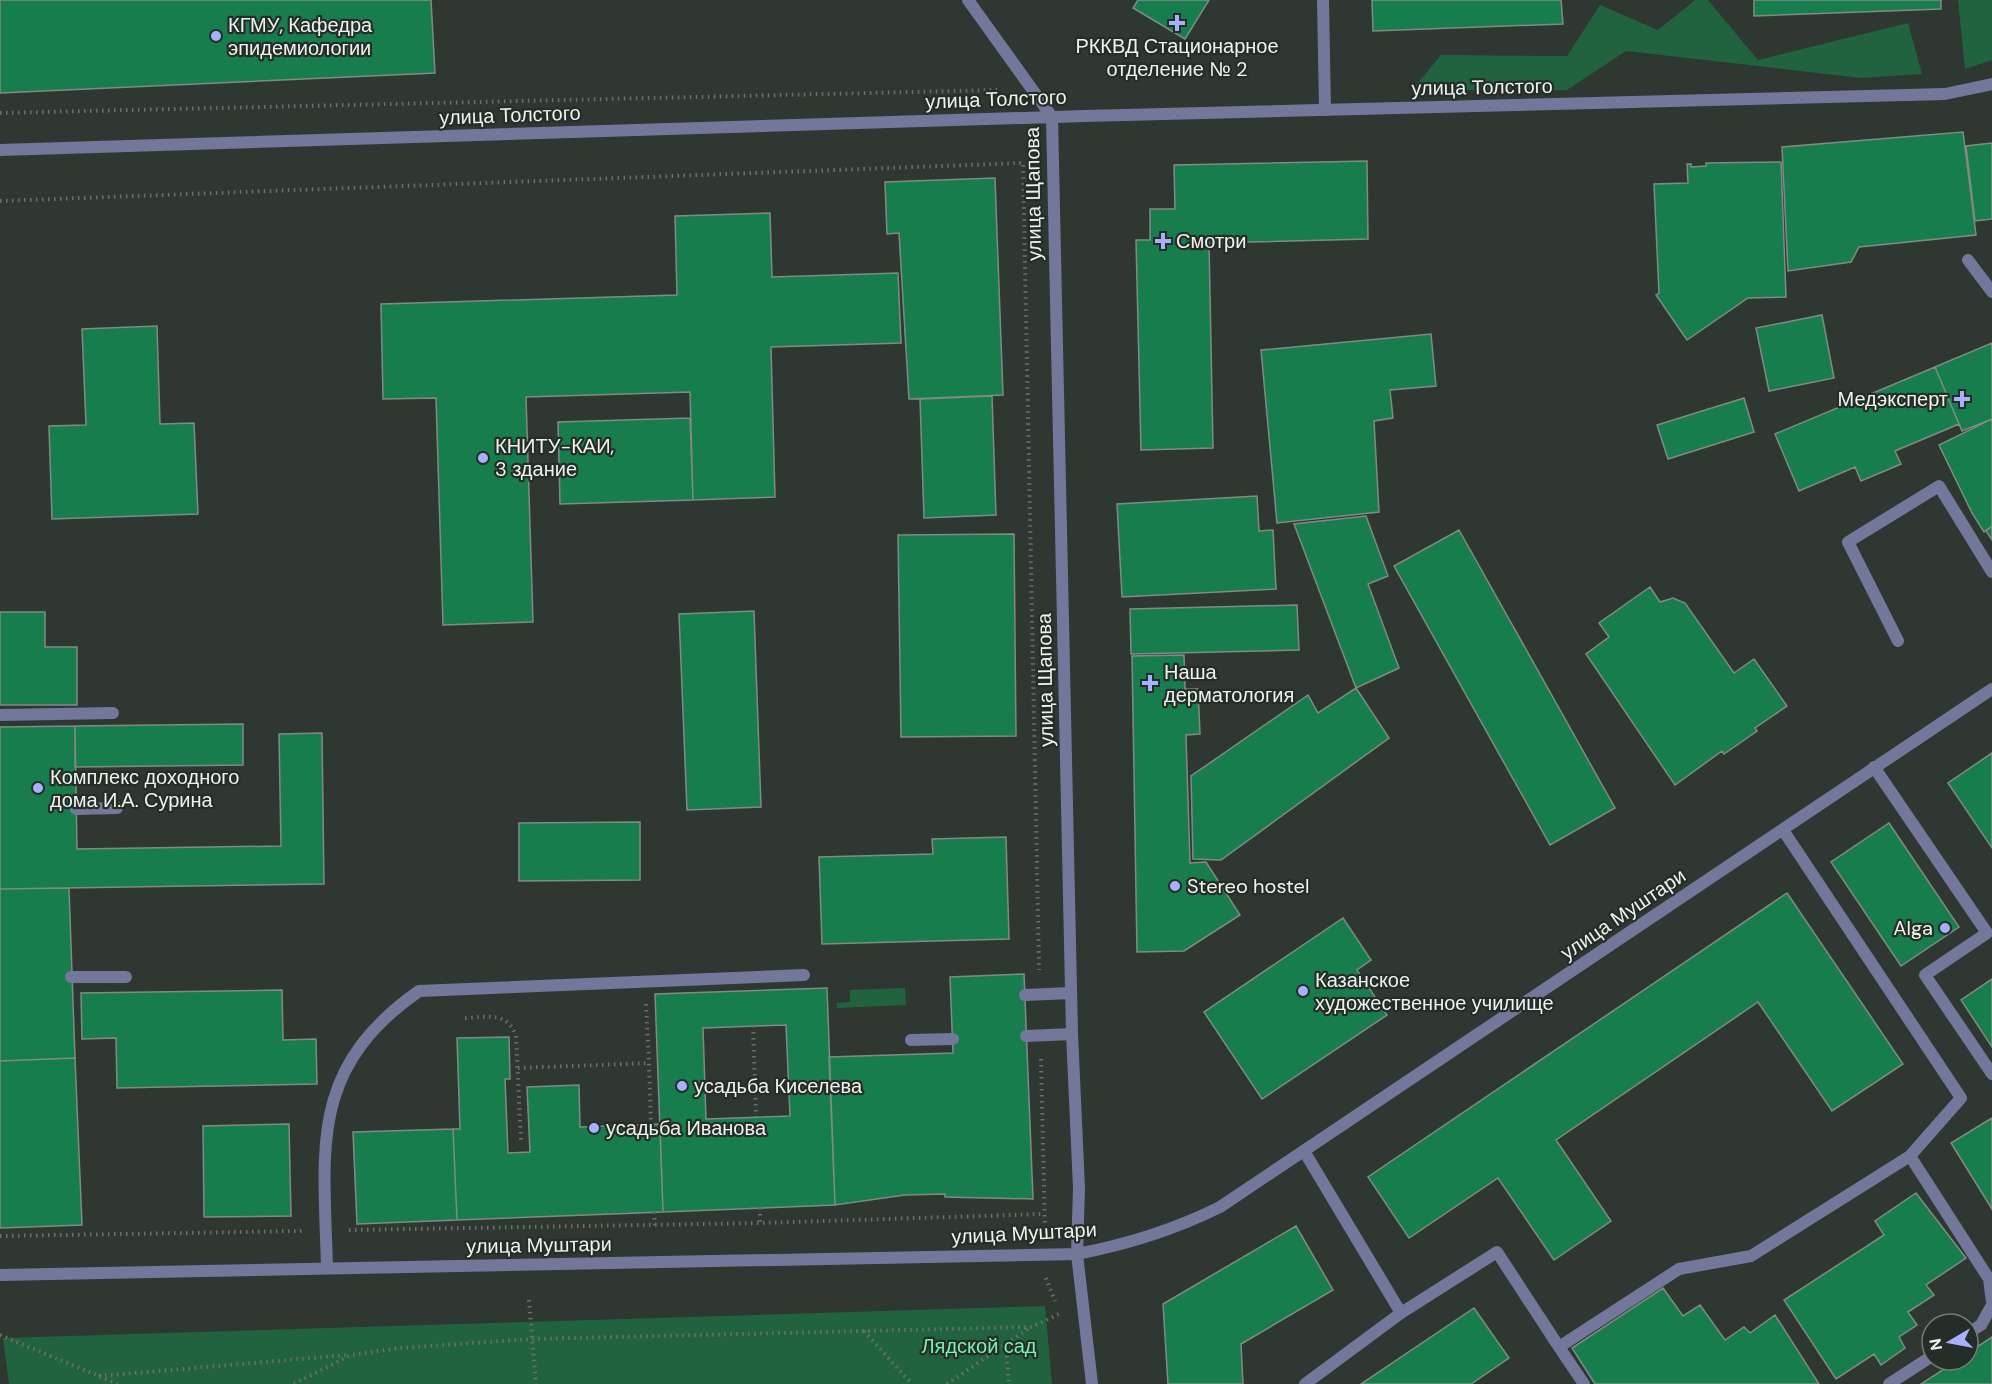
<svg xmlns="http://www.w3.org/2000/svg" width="1992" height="1384" font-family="'DM Sans',sans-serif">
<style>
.green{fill:#21623f}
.building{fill:#177d4c;stroke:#818b85;stroke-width:1.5;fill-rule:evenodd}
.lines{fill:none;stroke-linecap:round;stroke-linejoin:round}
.path{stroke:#6a716d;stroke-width:4;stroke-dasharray:1.5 4.5;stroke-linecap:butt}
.lane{stroke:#73789a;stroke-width:12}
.street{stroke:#73789a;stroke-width:12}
.poi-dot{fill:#a8b0fc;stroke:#252d28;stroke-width:2}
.labels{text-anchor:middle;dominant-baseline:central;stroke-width:4.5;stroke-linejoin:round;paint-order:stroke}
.poi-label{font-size:20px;fill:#eef3f0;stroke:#252d28;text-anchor:start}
.street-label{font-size:20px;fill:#eef3f0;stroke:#252d28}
.park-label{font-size:20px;fill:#77f1ab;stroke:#252d28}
</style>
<rect width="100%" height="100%" fill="#2f3732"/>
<!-- green -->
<path class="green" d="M1695,0h13l50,60 150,-37 14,51 -60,4 -236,-27 -59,39h-155l29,-35 126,1 33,-51 58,25z
M1958,0h34v60l-27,9z
M905,988l1,17 -69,3v-5l13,-1v-12z
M1045,1306l7,78h-1043l-6,-46z"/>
<!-- building -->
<path class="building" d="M0,0h431l4,73 -435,20z
M1138,0h71l-24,39 -52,-31z
M1372,0h189l2,24 -190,7z
M1754,0h187v9l-187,7z
M1963,132l13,103 -117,12 -8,15 -63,9 -6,-124z
M1992,143v76l-17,2 -9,-75z
M1367,161l1,78 -159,4 4,205 -72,2 -5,-210h14v-31h25l-1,-44z
M1781,162l5,135 -38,1 -61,42 -31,-45 3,-2 -5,-109 34,-1 -1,-19h4v3l15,-1v-3z
M995,178l8,217 -94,4 -10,-166 -12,1 -2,-52z
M770,213l2,64 126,-4 3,70 -130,4 4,150 -82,3 -3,-108 -164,5 7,225 -90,3 -7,-227 -53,1 -2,-95 296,-9 -2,-79z
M1822,315l12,63 -65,13 -13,-63z
M157,326l3,98 34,-1 4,91 -146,5 -3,-93 37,-1 -4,-96z
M1431,334l5,52 -46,4 3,28 -19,3 5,91 -102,11 -16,-173z
M1992,343v76l-30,12 -27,-64z
M1935,367l24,57 -64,27 6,13 -40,17 -6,-14 -56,24 -24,-57z
M992,396l4,119 -72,3 -4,-119z
M1744,398l10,34 -86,27 -11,-34z
M690,418l3,82 -133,4 -2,-82z
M1992,419v107l-8,6 -12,-19 -33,-68z
M1257,496l2,35 14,-1 3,59 -154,8 -5,-93z
M1366,516l22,60 -20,8 31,84 -43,20 -62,-164z
M1992,526v14l-6,-9z
M1459,530l156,278 -65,37 -156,-279z
M1014,534l2,202 -115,1 -3,-202z
M1650,587l10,15 13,-4 12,5 49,70 20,-14 33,47 -32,22 2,3 -33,23 -2,-3 -47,34 -89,-131 23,-17 -10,-14z
M1297,605l2,45 -168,4 -1,-45z
M754,611l7,196 -74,3 -8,-196z
M0,612h45v35h32v58h-77z
M1184,655l1,34h13l2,45 -14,1 4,128 16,-1 34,53 -56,36 -47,1 -5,-296z
M1356,688l33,50 -168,122 -28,-1 -2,-83 117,-81 10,18z
M243,724v41l-168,2v-41z
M75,726l2,123 204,-3 -2,-112 43,-1 2,151 -324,5v-162z
M1992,753v95l-44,-65z
M640,822v58l-121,1v-58z
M1889,823l70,104 -58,39 -70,-104z
M1006,837l3,102 -187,5 -3,-87 114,-3 -1,-15z
M69,888l6,170 -75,3v-172z
M1787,893l116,171 -71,47 -74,-109 -202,138 55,81 -57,39 -56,-82 -89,60 -41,-61z
M1343,918l28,42 -14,10 30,45 -125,84 -58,-87z
M1024,974l9,225 -88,-2v-3l-40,1 -70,10 -6,-148 124,-4 -3,-76z
M1992,979v68l-31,-47z
M827,988l8,217 -172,7 -8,-218zM786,1025l4,91 -84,3 -3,-91z
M282,990l1,50 33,-1 1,45 -200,4 -1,-50 -34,1 -1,-46z
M509,1037l1,42h-5l3,74 22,-1 -3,-65 52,-2 1,42 80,-3 3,88 -206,8 -4,-91h7l-3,-91z
M75,1058l7,167 -82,3v-167z
M1992,1118v91l-41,-66z
M289,1124l2,92 -87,1 -1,-91z
M453,1129l4,91 -100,4 -4,-92z
M1916,1193l50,65 -40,27 8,10 -26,17 9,13 -18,12 6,11 -24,17 -7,-11 -38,25 -52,-79 100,-65 -9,-14z
M1296,1226l37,64 -92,54 2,40h-75l-5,-80z
M1663,1288l20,28 17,-11 25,35 19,-13 6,6 25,-18 44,69h-224l-23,-36z
M1474,1308l35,50 -38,26h-110z
M1992,1337v47h-71l37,-24h10v-7z"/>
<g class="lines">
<!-- path -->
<path class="path" d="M0,113l998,-23
M0,201l1023,-38 16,807
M646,1004l3,59
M465,1018c23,-1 42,-7 51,18l5,105
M753,1026l3,91
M1041,1059l4,172
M518,1068l131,-5 2,61
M760,1208v15
M654,1212l1,13
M349,1230l411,-7 284,-9
M0,1236l302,-5
M1046,1278l9,23
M529,1300l7,84
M864,1331l48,53
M0,1335l118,49
M1006,1344l3,40
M99,1376l249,-21
M294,1384l57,-29 49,-7 132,-9 500,-12 29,-14
M947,1384l84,-57"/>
<!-- lane -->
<path class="lane" d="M1323,0l2,110
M1968,260l24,32
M1898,641l-50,-99 91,-56 53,86
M0,715l113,-2
M1874,767l113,166 -62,42 67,99
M76,809l41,-1
M1783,830l178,268 -51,58
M71,977h55
M1025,995l46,-2
M1026,1036l46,-2
M911,1040l42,-1
M1304,1151l97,162 96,-61 62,95
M327,1268c-3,-120 -19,-199 92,-277l385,-16
M1968,1333l13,-8 11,-20
M1305,1384l96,-71
M1584,1384l-25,-37 120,-78 72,-13 159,-100 79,123 3,23
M1889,1384l43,-28"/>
<!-- street -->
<path class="street" d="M968,0l84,117 20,917 7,154 -2,66 15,130
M0,150l1085,-34 860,-22 47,-10
M0,1275l1077,-21c52,-10 97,-24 143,-47l772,-518"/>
</g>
<!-- markers -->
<g class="poi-dot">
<path d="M1174 14h6v6h6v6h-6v6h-6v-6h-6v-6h6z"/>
<circle cx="216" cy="36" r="6"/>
<path d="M1160 232h6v6h6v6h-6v6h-6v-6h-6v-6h6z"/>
<path d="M1959 390h6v6h6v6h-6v6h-6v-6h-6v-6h6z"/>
<circle cx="483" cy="458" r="6"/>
<path d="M1147 674h6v6h6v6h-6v6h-6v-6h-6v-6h6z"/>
<circle cx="38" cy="788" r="6"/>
<circle cx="1175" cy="886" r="6"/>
<circle cx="1945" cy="928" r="6"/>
<circle cx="1303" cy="991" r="6"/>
<circle cx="682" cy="1086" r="6"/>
<circle cx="594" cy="1128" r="6"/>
</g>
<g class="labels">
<!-- poi labels -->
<g class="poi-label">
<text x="228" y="25">КГМУ, Кафедра<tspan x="228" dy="23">эпидемиологии</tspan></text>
<text x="1177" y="46" text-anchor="middle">РККВД Стационарное<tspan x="1177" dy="23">отделение № 2</tspan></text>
<text x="1176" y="241">Смотри</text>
<text x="1948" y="399" text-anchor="end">Медэксперт</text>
<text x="495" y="446">КНИТУ-КАИ,<tspan x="495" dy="23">3 здание</tspan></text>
<text x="1164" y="672">Наша<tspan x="1164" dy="23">дерматология</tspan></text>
<text x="50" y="777">Комплекс доходного<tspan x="50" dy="23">дома И.А. Сурина</tspan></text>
<text x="1187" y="886">Stereo hostel</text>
<text x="1933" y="928" text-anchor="end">Alga</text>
<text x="1315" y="980">Казанское<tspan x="1315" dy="23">художественное училище</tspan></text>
<text x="694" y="1086">усадьба Киселева</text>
<text x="606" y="1128">усадьба Иванова</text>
</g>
<!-- street labels -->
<g class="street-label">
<text transform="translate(1482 87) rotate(-1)">улица Толстого</text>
<text transform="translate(996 99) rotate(-2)">улица Толстого</text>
<text transform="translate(510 115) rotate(-2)">улица Толстого</text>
<text transform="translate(1033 194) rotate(-91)">улица Щапова</text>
<text transform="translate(1045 680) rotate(-91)">улица Щапова</text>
<text transform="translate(1623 914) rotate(-34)">улица Муштари</text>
<text transform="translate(1024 1233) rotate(-3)">улица Муштари</text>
<text transform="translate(539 1245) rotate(-1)">улица Муштари</text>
</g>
<!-- park labels -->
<g class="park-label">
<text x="979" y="1346">Лядской сад</text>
</g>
</g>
<!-- north arrow -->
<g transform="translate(1950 1342) rotate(260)"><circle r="28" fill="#252d28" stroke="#757c78" stroke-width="1.5"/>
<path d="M0-4.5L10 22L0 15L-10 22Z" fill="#a8b0fc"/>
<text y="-9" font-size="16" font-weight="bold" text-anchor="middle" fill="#eef3f0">N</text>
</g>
</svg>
